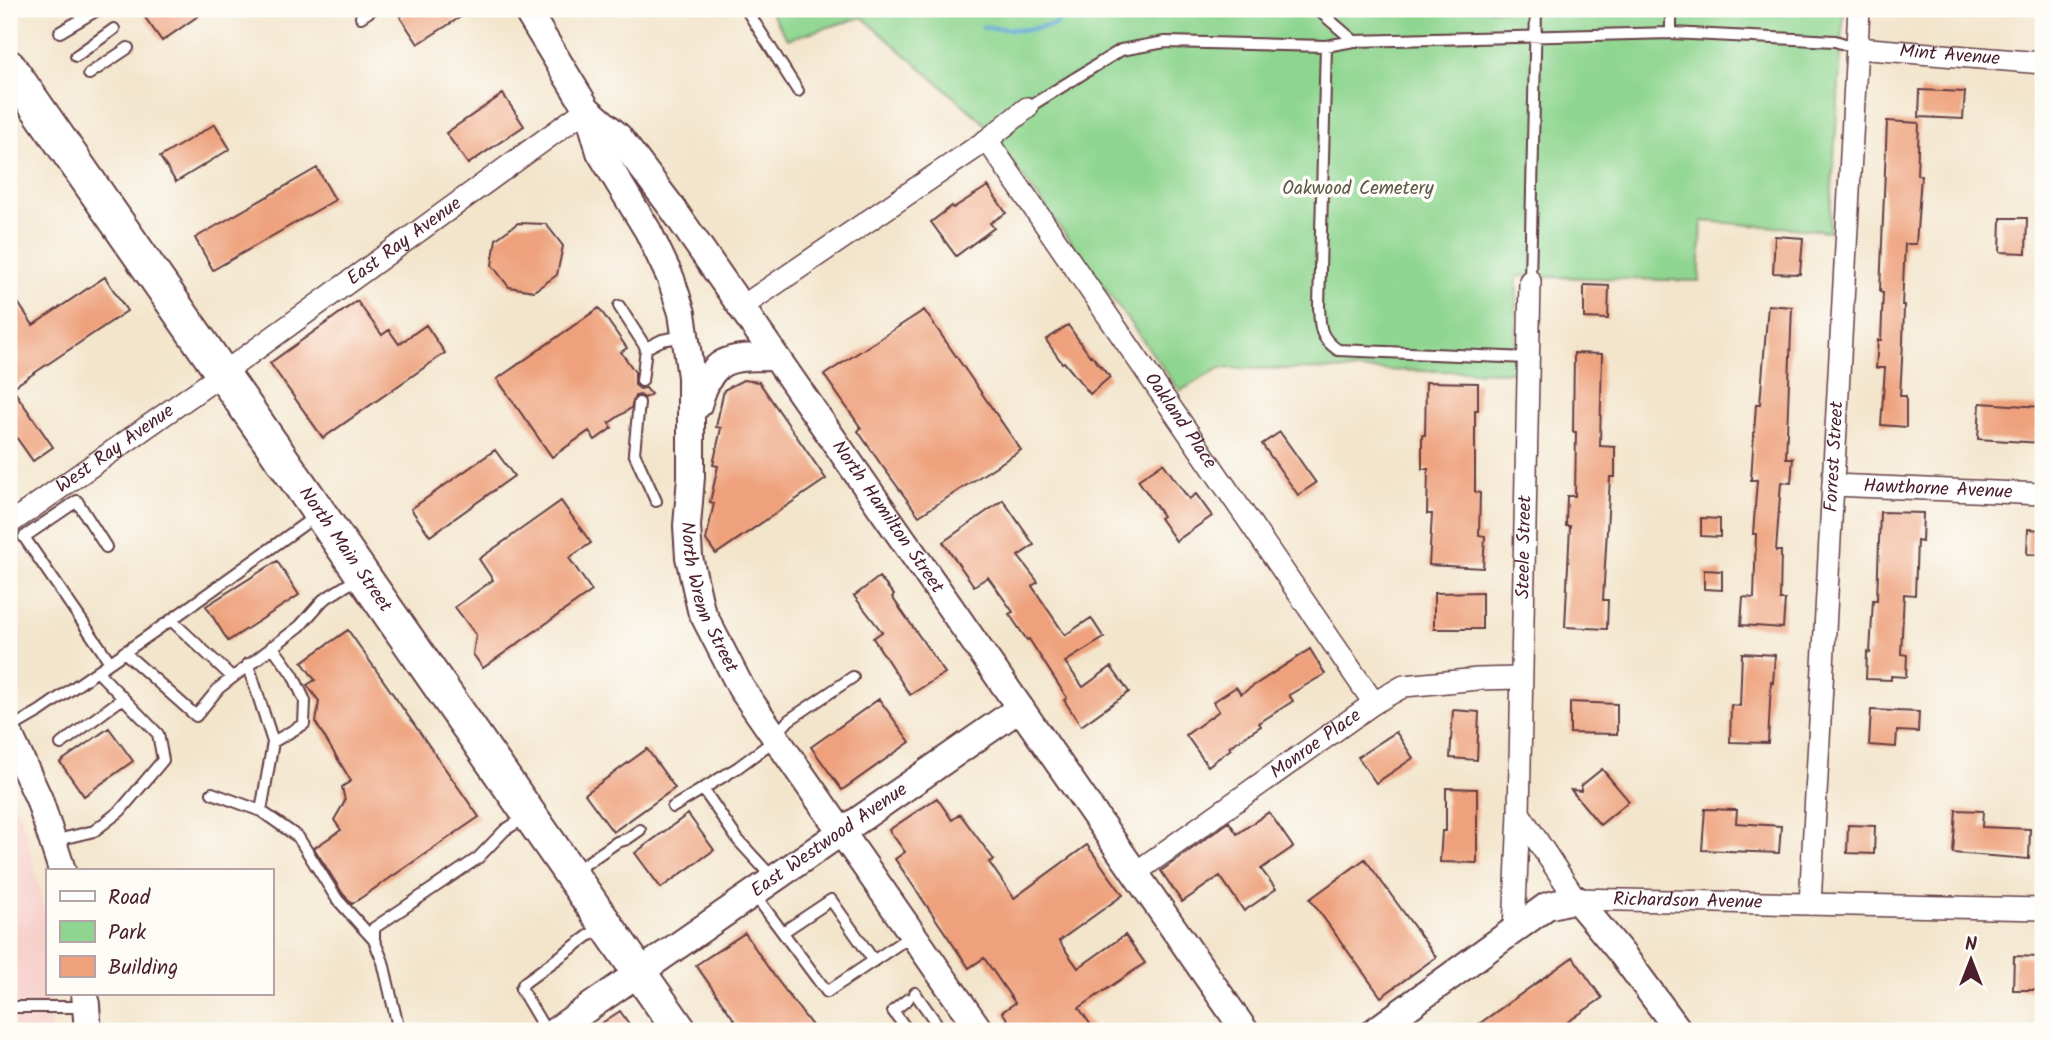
<svg xmlns="http://www.w3.org/2000/svg" width="2052" height="1040" font-family="Kalam,sans-serif">
<style>
.built{fill:#f7d0ca}
.green{fill:#8ed58f;stroke:#6c7a5d;stroke-width:2}
.lines{fill:none;stroke-linecap:round;stroke-linejoin:round}
.stream{stroke:#5ba5d3;stroke-width:5}
.building{fill:#eea17c}
.service-casing{stroke:#633d43;stroke-width:14}
.minor-casing{stroke:#633d43;stroke-width:24}
.tertiary-casing{stroke:#633d43;stroke-width:30}
.primary-casing{stroke:#633d43;stroke-width:37}
.service{stroke:#fff;stroke-width:10}
.minor{stroke:#fff;stroke-width:21}
.tertiary{stroke:#fff;stroke-width:26}
.primary{stroke:#fff;stroke-width:33}
.labels{text-anchor:middle;dominant-baseline:central;stroke-width:7;stroke-linejoin:round;paint-order:stroke}
.street-label{font-size:19px;fill:#4a1f2b;stroke:#fdfcf7}
.park-label{font-size:19px;fill:#5e5649;stroke:#fdfcf7}
</style>
<rect width="100%" height="100%" fill="#fdfcf7"/>
<filter id="ink" filterUnits="userSpaceOnUse"><feTurbulence type="fractalNoise" baseFrequency=".0143" numOctaves="2"/><feDisplacementMap in="SourceGraphic" scale="14" xChannelSelector="R" yChannelSelector="G"/><feConvolveMatrix kernelMatrix="1 2 1 2 8 2 1 2 1" color-interpolation-filters="sRGB"/></filter>
<filter id="wash" filterUnits="userSpaceOnUse"><feTurbulence type="fractalNoise" baseFrequency=".00686" numOctaves="4" result="noise"/><feDisplacementMap in="SourceGraphic" scale="28" xChannelSelector="R" yChannelSelector="G"/><feGaussianBlur stdDeviation="1.57" result="paint"/><feColorMatrix in="noise" values="0 0 0 0 0 0 0 0 0 0 0 0 0 0 0 0 0 1.4 0 .05"/><feComposite in="paint" operator="in"/></filter>
<g filter="url(#wash)">
<rect width="100%" height="100%" fill="#f3e5cc"/>
<!-- built -->
<path class="built" d="M9,791l17,39 19,82 2,81h3l1,38h-42z"/>
<!-- green -->
<path class="green" d="M768,9h1076l-15,222 -127,-10 -3,60 -182,-5 -2,96 -295,-4 -40,23 -198,-270 -120,-104 -74,22z"/>
<g class="lines">
<!-- stream -->
<path class="stream" d="M983,27l40,3 31,-5 16,-16"/>
</g>
<g id="blocks">
<!-- building -->
<path class="building" d="M139,9h69l-46,32z
M412,9h61l-55,35 -18,-27z
M1920,90l45,2 -2,27 -44,-2z
M503,94l21,32 -56,38 -22,-31z
M1887,121l32,2 -2,52 4,1 -5,68h-11l-3,61h2l-1,37 -3,54h6v31l-25,-2 4,-57h-9l2,-28h3l2,-47 -3,-1z
M215,124l15,25 -54,33 -16,-25z
M317,168l18,32 -122,70 -18,-32z
M988,186l18,27 -16,10 4,5 -38,28 -25,-34 21,-16 1,2z
M2001,218h26l-1,35 -26,-1z
M518,223l28,1 17,22 -6,29 -23,16 -25,-4 -17,-22 4,-26z
M1775,236l28,2 -3,36 -27,-1z
M105,277l22,34 -115,77 41,59 -20,14 -24,-34v-138l24,36z
M1584,285l25,1 -1,33 -24,-1z
M357,301l25,34 7,-5 10,14 27,-19 19,28 -122,85 -53,-75z
M1768,305l24,2 -6,151h7l-2,25 -10,-1 -5,69h5l-1,49h5l-2,28 -42,-3 2,-28 11,1 2,-64h-3l4,-54h-6l5,-76h4z
M599,308l28,40 -6,4 14,20v13l5,4 6,-1 5,6 -6,4 -5,-3 -5,1 -4,12 -22,15 3,5 -17,12 -6,-9 -37,26 -55,-78z
M924,310l97,140 -102,66 -39,-53 -22,-32 3,-3 -37,-53z
M1068,325l22,31 1,-1 19,22 -20,17 -26,-32 -2,1 -16,-23z
M1574,353l28,1 -2,92 15,1v30h-5l-7,123h5l-1,29 -42,-2 5,-101h-4l1,-30h8l1,-64h-3z
M743,380l16,2 67,97 -110,75 -10,-14 8,-37 -4,-1 8,-36 -5,-1 8,-37 -5,-1 8,-37z
M1426,382l52,1v27h-3v82l5,1 -1,42 6,1 -2,32 -54,-3 3,-51h-5l1,-45h-6v-34h3z
M1980,403l63,4v36l-65,-4z
M1280,432l36,51 -18,12 -36,-51z
M495,450l19,26 -84,60 -19,-27z
M1163,463l26,36 7,-5 16,22 -36,25 -16,-23 3,-2 -25,-36z
M1003,500l31,45 -16,11 20,26 -6,4 33,49 26,-17 13,20 -39,24 18,25 28,-20 18,25 -48,34 -17,-26 3,-2 -38,-59 -2,1 -18,-26 4,-2 -25,-35 -14,9 -31,-44z
M561,501l30,42 -22,15 23,33 -109,77 -10,-14 3,-19 -21,-28 38,-27 -14,-21z
M1880,512l43,1 -1,29 -5,-1 -2,54 -11,-1 -3,60 6,1 -1,22 -15,-1v4l-25,-1 1,-27 3,1 3,-53h4z
M1701,518l19,1v18l-19,-1z
M2028,529l15,1v25l-16,-1z
M277,561l22,34 -71,46 -22,-35z
M1704,570l18,1v19l-18,-1z
M879,577l15,18 -2,2 53,76 -35,22 -37,-57 9,-6 -28,-36z
M1482,592v37h-48v-36z
M348,630l131,187 -127,87 -9,-10 -29,-46 27,-18 -7,-10 11,-19 -3,-14 9,-6 -35,-58 3,-22 -12,-16 8,-5 -13,-18z
M1310,649l15,25 -36,21 4,6 -34,22 2,3 -32,21 2,2 -23,17 -22,-31 33,-24 -6,-9 23,-15 5,7z
M1742,653l33,2 -2,28 -2,-1 -3,61 -38,-1 1,-37 9,1z
M879,699l31,43 -68,48 -31,-43z
M1570,702l47,2v30l-47,-1z
M1453,710l26,2 -2,48 -27,-2z
M1871,710l48,2 -1,20 -21,-1 -1,16 -27,-2z
M109,728l24,33 -49,35 -24,-34z
M1396,732l17,26 -37,25 -18,-26z
M647,749l28,39 -62,44 -28,-38z
M1602,769l27,32 -29,24 -29,-35 10,1v-5z
M1446,788l31,1v74l-37,-1 2,-31h4z
M937,798l15,22 8,-6 34,46 -5,2 25,36 73,-53 36,50 -64,46 19,27 47,-33 20,28 -66,45 16,23h-79l-14,-19 13,-9 -31,-45 -15,10 -74,-109 10,-7 -16,-22z
M1705,809l32,1 -1,13 45,3 -2,27 -77,-3z
M1956,810l27,1 -1,16 48,2 -1,30 -76,-6z
M1269,812l24,35 -32,22 15,20 -32,22 -24,-35 -38,26 -21,-31 68,-49 8,12z
M688,814l26,36 -53,38 -26,-35z
M1848,825l27,1 -1,28 -27,-1z
M1365,859l71,98 -55,40 -71,-98z
M745,933l24,36 47,62h-74l-46,-66z
M2014,956l25,1v33h-26z
M1573,957l29,41 -47,33h-86z
M620,1011l14,20h-44z"/>
</g>
</g>
<g filter="url(#ink)">
<use href="#blocks" fill-opacity="0" stroke="#633d43" stroke-width="2"/>
<g class="lines">
<!-- service casing -->
<g class="service-casing">
<path id="service" d="M746,9l52,82
M1317,9l37,32
M361,17l12,-8
M60,32l39,-23
M1671,33v-24
M1326,46l-7,260c1,21 0,31 19,44l190,8
M76,56l38,-27
M89,74l39,-26
M1027,108l94,-58 44,-8 161,4 28,-5 317,-8 164,8 22,7
M1530,281l6,-272
M619,306l27,42
M642,381l4,-33 16,-8 22,-4
M639,403l-5,50 22,48
M106,547l-29,-46 -53,36 86,125
M171,620l61,57
M272,646l21,29 12,26 -1,23 -31,18
M124,652l72,64 23,-28 81,-62 23,-26 37,-23
M248,664l25,78 -12,69
M9,729l31,-18 131,-91 146,-105
M775,736l14,-16 64,-43
M61,744l62,-46
M703,789l35,51 35,38
M212,793l49,18 37,26 39,62 37,41
M673,807l64,-39 39,-29
M53,841l41,-10 26,-20 43,-51 -5,-26 -61,-63
M575,871l42,-29 10,-3 13,-9
M754,894l73,98 85,-57
M783,932l48,-32 43,61
M915,993l27,38
M908,999l-15,12 15,20
M9,1007h77
M399,1031l-16,-69 -9,-22v-12l104,-70 27,-28 21,-13
M546,1031l-25,-42 3,-6 78,-57"/>
</g>
<!-- minor casing -->
<g class="minor-casing">
<g id="minor">
<path id="s1" d="M1857,48l186,15"/>
<path id="s2" d="M987,140l387,563"/>
<path d="M740,308l247,-168 40,-32"/>
<path id="s3" d="M1833,485l210,9"/>
<path id="s4" d="M9,524l213,-150 365,-265"/>
<path id="s5" d="M1519,813l57,86 467,10"/>
<path id="s6" d="M1135,873l239,-170 30,-17 74,-7 43,-1"/>
<path id="s7" d="M1810,904l49,-895"/>
<path id="s8" d="M1514,930l5,-117 11,-532"/>
</g>
</g>
<!-- tertiary casing -->
<g class="tertiary-casing">
<g id="tertiary">
<path id="s9" d="M526,9l61,100 31,27 55,73 572,822"/>
<path id="s10" d="M588,110l12,42 48,79 23,48 11,34 9,64v100l-4,49 2,31 12,53 40,78 239,343"/>
<path d="M698,405c14,-48 28,-48 76,-48"/>
<path d="M9,734l30,65 23,71"/>
<path d="M85,993l3,38"/>
<path id="s11" d="M555,1031l465,-323"/>
<path d="M1375,1031l172,-125 29,-7 46,55 57,77"/>
</g>
</g>
<!-- primary casing -->
<g class="primary-casing">
<g id="primary">
<path id="s12" d="M9,67l671,964"/>
</g>
</g>
<!-- service -->
<use href="#service" class="service"/>
<!-- minor -->
<use href="#minor" class="minor"/>
<!-- tertiary -->
<use href="#tertiary" class="tertiary"/>
<!-- primary -->
<use href="#primary" class="primary"/>
</g>
</g>
<g class="labels">
<!-- street labels -->
<g class="street-label">
<text stroke="none"><textPath href="#s1" startOffset="93">Mint Avenue</textPath></text>
<text stroke="none"><textPath href="#s4" startOffset="486">East Ray Avenue</textPath></text>
<text stroke="none"><textPath href="#s2" startOffset="341">Oakland Place</textPath></text>
<text stroke="none"><textPath href="#s4" startOffset="130">West Ray Avenue</textPath></text>
<text stroke="none"><textPath href="#s7" startOffset="448">Forrest Street</textPath></text>
<text stroke="none"><textPath href="#s3" startOffset="105">Hawthorne Avenue</textPath></text>
<text stroke="none"><textPath href="#s9" startOffset="625">North Hamilton Street</textPath></text>
<text stroke="none"><textPath href="#s8" startOffset="383">Steele Street</textPath></text>
<text stroke="none"><textPath href="#s12" startOffset="588">North Main Street</textPath></text>
<text stroke="none"><textPath href="#s10" startOffset="514">North Wrenn Street</textPath></text>
<text stroke="none"><textPath href="#s6" startOffset="222">Monroe Place</textPath></text>
<text stroke="none"><textPath href="#s11" startOffset="334">East Westwood Avenue</textPath></text>
<text stroke="none"><textPath href="#s5" startOffset="215">Richardson Avenue</textPath></text>
</g>
<!-- park labels -->
<g class="park-label">
<text x="1358" y="189">Oakwood Cemetery</text>
</g>
</g>
<!-- margin -->
<rect width="2052" height="1040" fill="none" stroke="#fdfcf7" stroke-width="35"/>
<!-- legend -->
<rect x="46" y="869" width="228" height="126" fill="#fdfcf7" stroke="#b5a4a5" stroke-width="2"/>
<rect x="60" y="891" width="35" height="10" fill="#ffffff" stroke="#b5a4a5" stroke-width="2"/>
<text x="108" y="904" font-size="21" fill="#4a1f2b">Road</text>
<rect x="60" y="921" width="35" height="21" fill="#8ed58f" stroke="#b5a4a5" stroke-width="2"/>
<text x="108" y="939" font-size="21" fill="#4a1f2b">Park</text>
<rect x="60" y="956" width="35" height="21" fill="#eea17c" stroke="#b5a4a5" stroke-width="2"/>
<text x="108" y="974" font-size="21" fill="#4a1f2b">Building</text>
<!-- north arrow -->
<g transform="translate(1971 960)" stroke="#fdfcf7" stroke-width="5" paint-order="stroke">
<path d="M0-5L12 26L0 18L-12 26Z" fill="#4a1f2b"/>
<text y="-10" font-size="19" font-weight="bold" text-anchor="middle" fill="#4a1f2b">N</text>
</g>
</svg>
